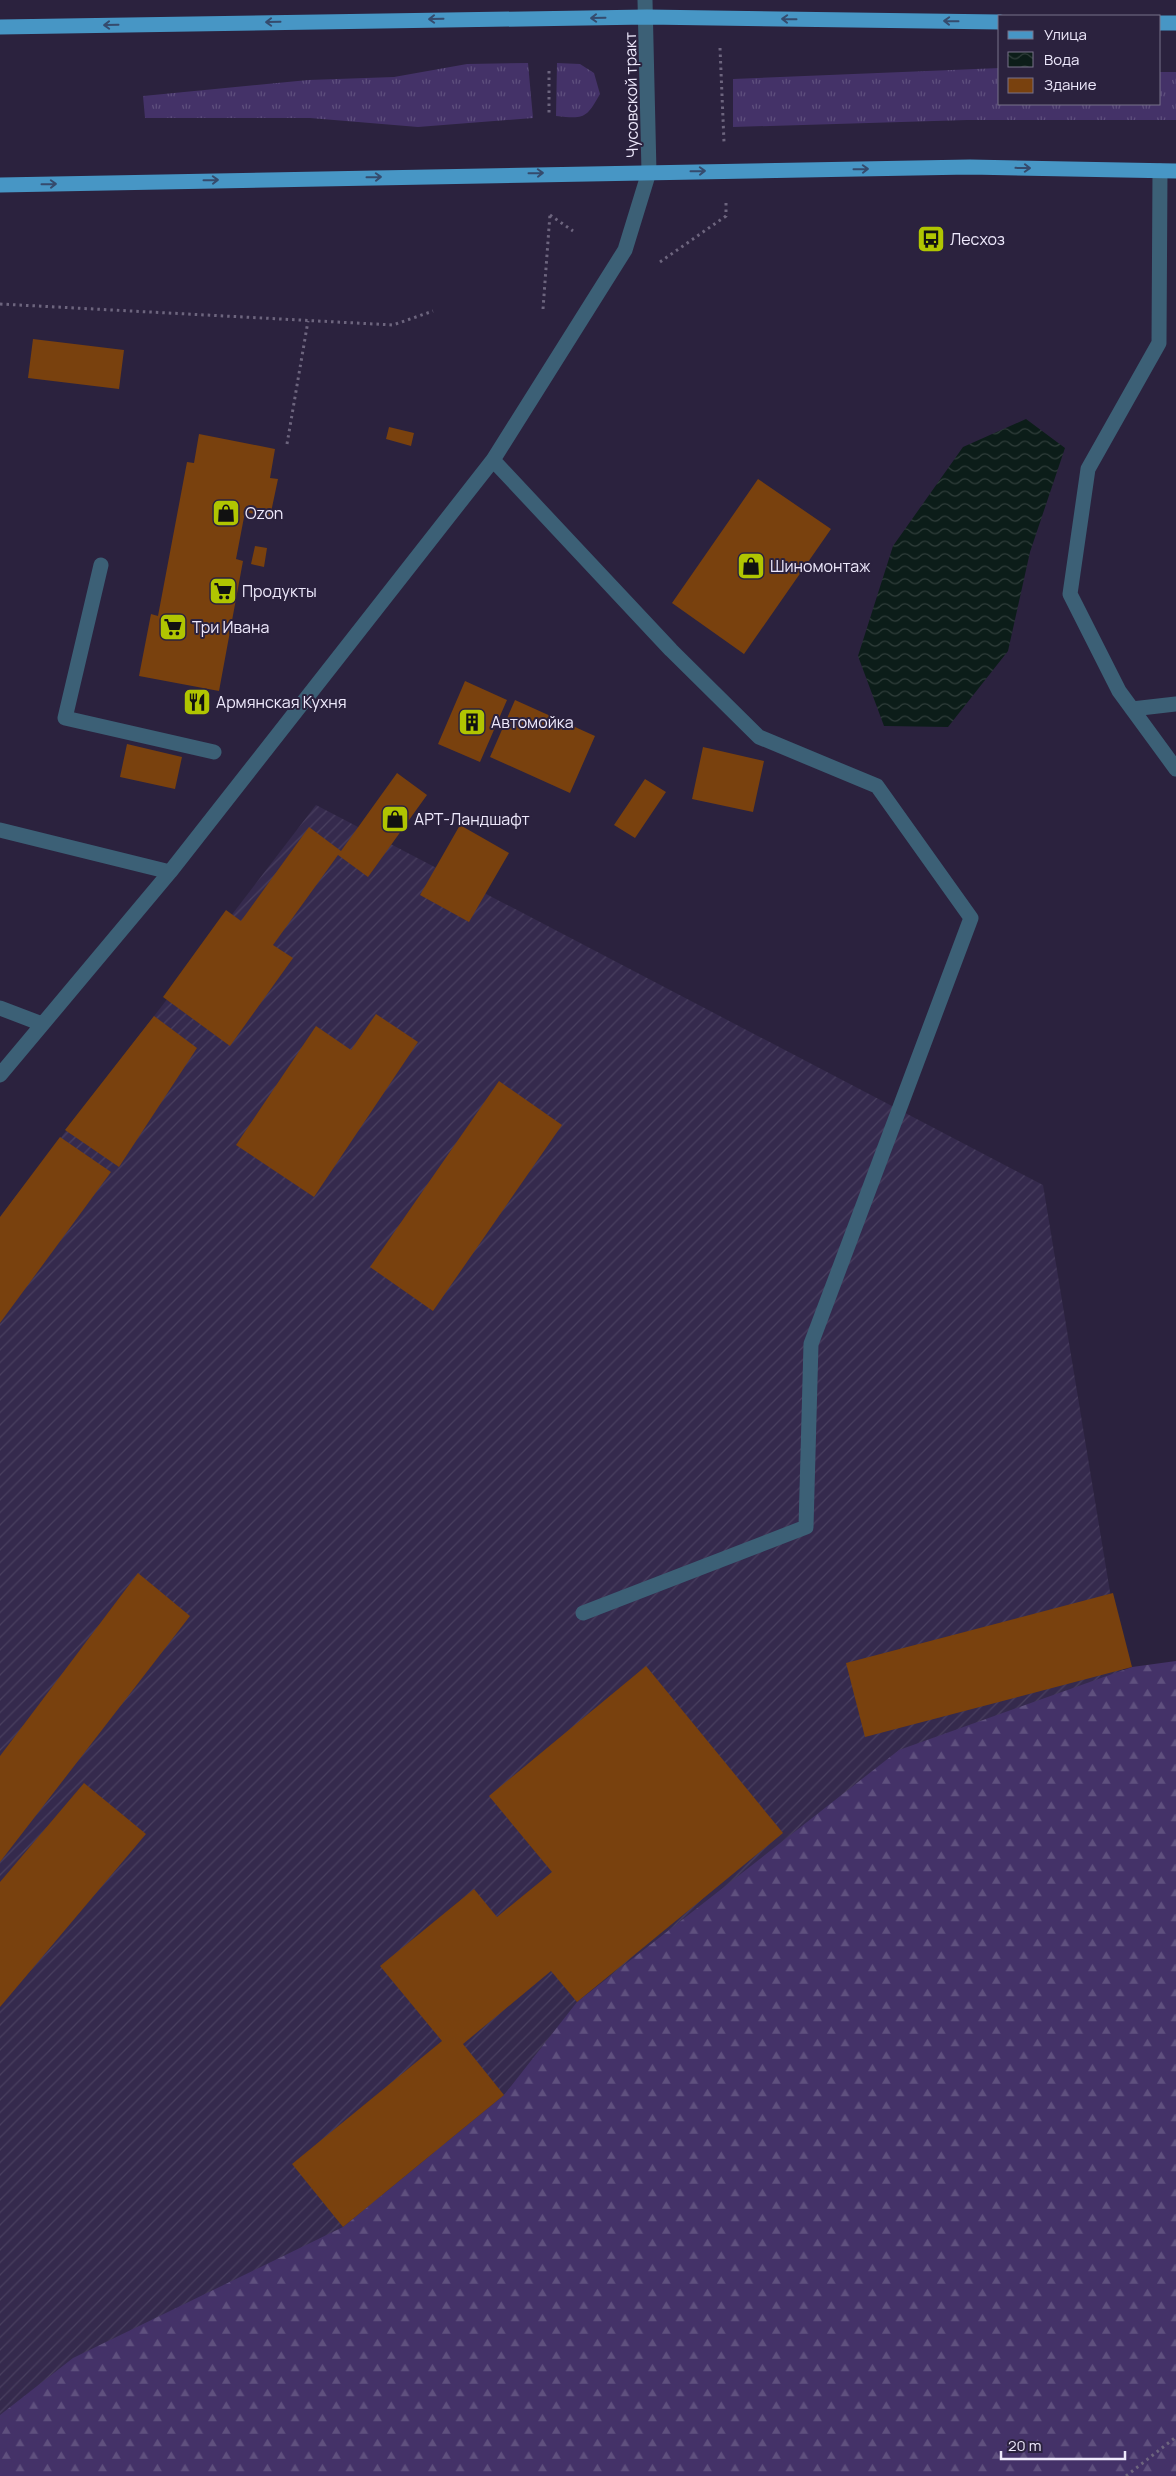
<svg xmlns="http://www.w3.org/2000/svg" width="1176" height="2476" font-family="Manrope,sans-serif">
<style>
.industrial{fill:url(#industrial-furrows)}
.grass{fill:url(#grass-tufts)}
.forest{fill:url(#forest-firs)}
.water{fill:url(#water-waves)}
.building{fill:#79410e}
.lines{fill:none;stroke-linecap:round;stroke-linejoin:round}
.path{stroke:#6d657e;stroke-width:3;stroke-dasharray:2.5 4;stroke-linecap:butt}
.minor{stroke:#3c6076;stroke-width:15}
.major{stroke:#4796c5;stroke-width:15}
.oneway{stroke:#354b6d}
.labels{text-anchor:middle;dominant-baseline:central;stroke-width:4;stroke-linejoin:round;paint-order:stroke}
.street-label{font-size:16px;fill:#eee9fc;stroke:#2b223e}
.poi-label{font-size:16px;fill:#eee9fc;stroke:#2b223e;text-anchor:start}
</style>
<defs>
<pattern id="industrial-furrows" width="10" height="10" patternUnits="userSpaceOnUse" patternTransform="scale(1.25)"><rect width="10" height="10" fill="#352a4d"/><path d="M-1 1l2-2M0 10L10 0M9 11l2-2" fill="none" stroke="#493f5f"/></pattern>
<pattern id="grass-tufts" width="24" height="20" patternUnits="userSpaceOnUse" patternTransform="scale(1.25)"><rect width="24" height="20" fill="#443268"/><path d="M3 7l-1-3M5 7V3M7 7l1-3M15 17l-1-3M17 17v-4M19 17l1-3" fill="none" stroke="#5f507e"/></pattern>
<pattern id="forest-firs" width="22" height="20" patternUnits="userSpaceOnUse" patternTransform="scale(1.25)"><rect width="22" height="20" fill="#443268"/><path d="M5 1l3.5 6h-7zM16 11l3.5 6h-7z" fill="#5f507e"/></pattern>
<pattern id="water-waves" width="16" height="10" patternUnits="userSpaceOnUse" patternTransform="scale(1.25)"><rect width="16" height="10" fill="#0c1d19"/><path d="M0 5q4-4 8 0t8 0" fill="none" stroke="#303e3b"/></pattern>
</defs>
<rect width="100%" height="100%" fill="#2b223e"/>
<!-- industrial -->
<path class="industrial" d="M316,805l727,380 95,577 -977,714h-161v-1259z"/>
<!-- grass -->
<path class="grass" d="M528,63l5,55 -115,9 -108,-9h-165l-2,-22 165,-16 86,-3 73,-13z
M557,63l23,1 14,9 6,21c-14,25 -16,25 -44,22z
M1000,68v36h160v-32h16v48h-209l-234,7v-48z"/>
<!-- forest -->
<path class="forest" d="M1176,1661v815h-1176v-61l73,-57 270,-131 161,-132 73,-93 322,-252 233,-83z"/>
<!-- water -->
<path class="water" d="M1026,419l39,29 -35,104 -22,99 -60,76 -64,-1 -26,-70 35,-110 70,-99z"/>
<!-- building -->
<path class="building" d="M33,339l91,11 -5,39 -91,-11z
M389,427l25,6 -3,13 -25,-7z
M199,434l76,15 -5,29 8,1 -8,38 -25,-5 -9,47 7,2 -24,130 -80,-15 12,-62 7,2 29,-154 7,1z
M758,479l73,50 -87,125 -72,-51z
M255,546l12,2 -3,19 -13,-3z
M465,681l42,19 -27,62 -42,-18z
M515,700l80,36 -25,57 -80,-36z
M127,744l55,13 -7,32 -55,-12z
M703,747l61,14 -11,51 -61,-13z
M397,773l30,22 -59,82 -30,-22 -65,90 20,13 -63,88 -67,-49 63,-87 15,11 68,-94 32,24z
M645,779l21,13 -31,46 -21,-13z
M460,825l49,28 -40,69 -49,-27z
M376,1014l42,28 -104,155 -78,-52 80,-119 35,24z
M154,1016l43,32 -78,119 -54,-37z
M499,1081l63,44 -129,186 -63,-44z
M60,1137l51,35 -111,151v-106z
M138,1573l52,43 -190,246v-106z
M1113,1593l19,74 -267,70 -19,-74z
M646,1666l137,167 -206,169 -26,-31 -88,73 41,51 -161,132 -51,-63 150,-123 -62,-75 94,-77 23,28 55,-45 -63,-76z
M84,1783l62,51 -146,173v-125z"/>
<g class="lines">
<!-- path -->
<path class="path" d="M720,48l4,94
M549,71v44
M550,215l23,16
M660,262l66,-46v-16
M0,304l393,21 40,-14
M543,309l7,-95
M287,444l21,-123
M1126,2476l50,-39"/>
<!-- minor -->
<path class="minor" d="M1160,171l-1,172 -71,126 -18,125 49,97 57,78
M493,460l178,190 88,87 118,49 94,132 -160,426 -5,183 -223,86
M101,565l-36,153 149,34
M1132,709l44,-5
M0,830l170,42
M0,1008l42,16
M0,1075l170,-203 323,-412 132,-210 24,-78 -4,-172"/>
<!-- major -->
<path class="major" d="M1160,23h16
M0,27l647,-10 353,5
M0,185l970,-18 206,4"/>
</g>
<!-- one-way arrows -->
<defs><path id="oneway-shaft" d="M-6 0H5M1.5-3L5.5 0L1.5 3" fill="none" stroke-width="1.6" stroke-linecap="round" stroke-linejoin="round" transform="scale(1.25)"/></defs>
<g class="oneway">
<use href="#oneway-shaft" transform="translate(598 18) rotate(179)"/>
<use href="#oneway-shaft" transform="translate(436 19) rotate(179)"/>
<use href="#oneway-shaft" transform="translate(789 19) rotate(-179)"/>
<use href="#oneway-shaft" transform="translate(951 21) rotate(-179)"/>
<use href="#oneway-shaft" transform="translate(273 22) rotate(179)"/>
<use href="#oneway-shaft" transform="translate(111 25) rotate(179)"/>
<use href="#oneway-shaft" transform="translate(1023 168) rotate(1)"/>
<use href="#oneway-shaft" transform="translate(861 169) rotate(-1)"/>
<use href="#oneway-shaft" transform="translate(698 171) rotate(-1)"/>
<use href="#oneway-shaft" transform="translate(536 173) rotate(-1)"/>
<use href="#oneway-shaft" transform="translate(374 177) rotate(-1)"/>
<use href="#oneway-shaft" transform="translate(211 180) rotate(-1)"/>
<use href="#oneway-shaft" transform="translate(49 184) rotate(-1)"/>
</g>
<!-- icons -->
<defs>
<g id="bus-square" transform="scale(1.4375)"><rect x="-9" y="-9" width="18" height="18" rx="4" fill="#b0c501" stroke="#2b223e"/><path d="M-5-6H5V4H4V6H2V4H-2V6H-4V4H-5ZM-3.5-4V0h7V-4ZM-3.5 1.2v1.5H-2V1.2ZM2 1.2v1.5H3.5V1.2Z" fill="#111"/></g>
<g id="shop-square" transform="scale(1.4375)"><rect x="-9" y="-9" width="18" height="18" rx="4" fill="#b0c501" stroke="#2b223e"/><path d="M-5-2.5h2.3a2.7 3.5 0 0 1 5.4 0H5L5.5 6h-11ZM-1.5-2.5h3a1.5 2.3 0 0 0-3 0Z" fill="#111"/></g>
<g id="supermarket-square" transform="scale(1.4375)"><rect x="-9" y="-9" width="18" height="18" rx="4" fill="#b0c501" stroke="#2b223e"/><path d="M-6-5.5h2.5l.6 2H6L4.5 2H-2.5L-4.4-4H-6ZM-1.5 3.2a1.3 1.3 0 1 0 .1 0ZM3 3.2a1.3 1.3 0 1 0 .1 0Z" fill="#111"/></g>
<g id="restaurant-square" transform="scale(1.4375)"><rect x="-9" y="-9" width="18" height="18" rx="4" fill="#b0c501" stroke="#2b223e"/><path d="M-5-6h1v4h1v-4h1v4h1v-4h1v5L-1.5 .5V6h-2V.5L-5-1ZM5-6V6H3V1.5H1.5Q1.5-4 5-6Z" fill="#111"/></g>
<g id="building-square" transform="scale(1.4375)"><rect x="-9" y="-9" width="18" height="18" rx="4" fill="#b0c501" stroke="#2b223e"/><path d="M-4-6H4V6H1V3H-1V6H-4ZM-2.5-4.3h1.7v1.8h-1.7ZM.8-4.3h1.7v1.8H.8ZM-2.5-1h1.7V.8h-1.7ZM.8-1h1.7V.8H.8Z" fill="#111"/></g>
</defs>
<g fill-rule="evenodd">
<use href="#bus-square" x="931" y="239"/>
<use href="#shop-square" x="226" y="513"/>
<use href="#shop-square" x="751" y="566"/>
<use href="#supermarket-square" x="223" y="591"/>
<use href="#supermarket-square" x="173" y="627"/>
<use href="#restaurant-square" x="197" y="702"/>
<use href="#building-square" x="472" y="722"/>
<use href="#shop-square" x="395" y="819"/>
</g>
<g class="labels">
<!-- street labels -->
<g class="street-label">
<text transform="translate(631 95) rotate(-91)">Чусовской тракт</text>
</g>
<!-- poi labels -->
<g class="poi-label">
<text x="950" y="239">Лесхоз</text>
<text x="245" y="513">Ozon</text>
<text x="770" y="566">Шиномонтаж</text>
<text x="242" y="591">Продукты</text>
<text x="192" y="627">Три Ивана</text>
<text x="216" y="702">Армянская Кухня</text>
<text x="491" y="722">Автомойка</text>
<text x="414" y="819">АРТ-Ландшафт</text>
</g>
</g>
<!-- legend -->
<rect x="998" y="15" width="162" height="90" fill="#2b223e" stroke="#79728a"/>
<rect x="1008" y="31" width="25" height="8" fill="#4796c5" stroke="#79728a"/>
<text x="1044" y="40" font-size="15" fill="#eee9fc">Улица</text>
<rect x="1008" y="52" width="25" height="15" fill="url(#water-waves)" stroke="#79728a"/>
<text x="1044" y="65" font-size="15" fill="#eee9fc">Вода</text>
<rect x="1008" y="78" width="25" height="15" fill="#79410e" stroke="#79728a"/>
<text x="1044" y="90" font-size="15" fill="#eee9fc">Здание</text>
<!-- scale -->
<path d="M1001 2451v8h124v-8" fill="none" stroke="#eee9fc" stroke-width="2.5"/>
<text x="1008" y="2451" font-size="15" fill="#eee9fc" stroke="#2b223e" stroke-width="4" paint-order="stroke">20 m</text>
</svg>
